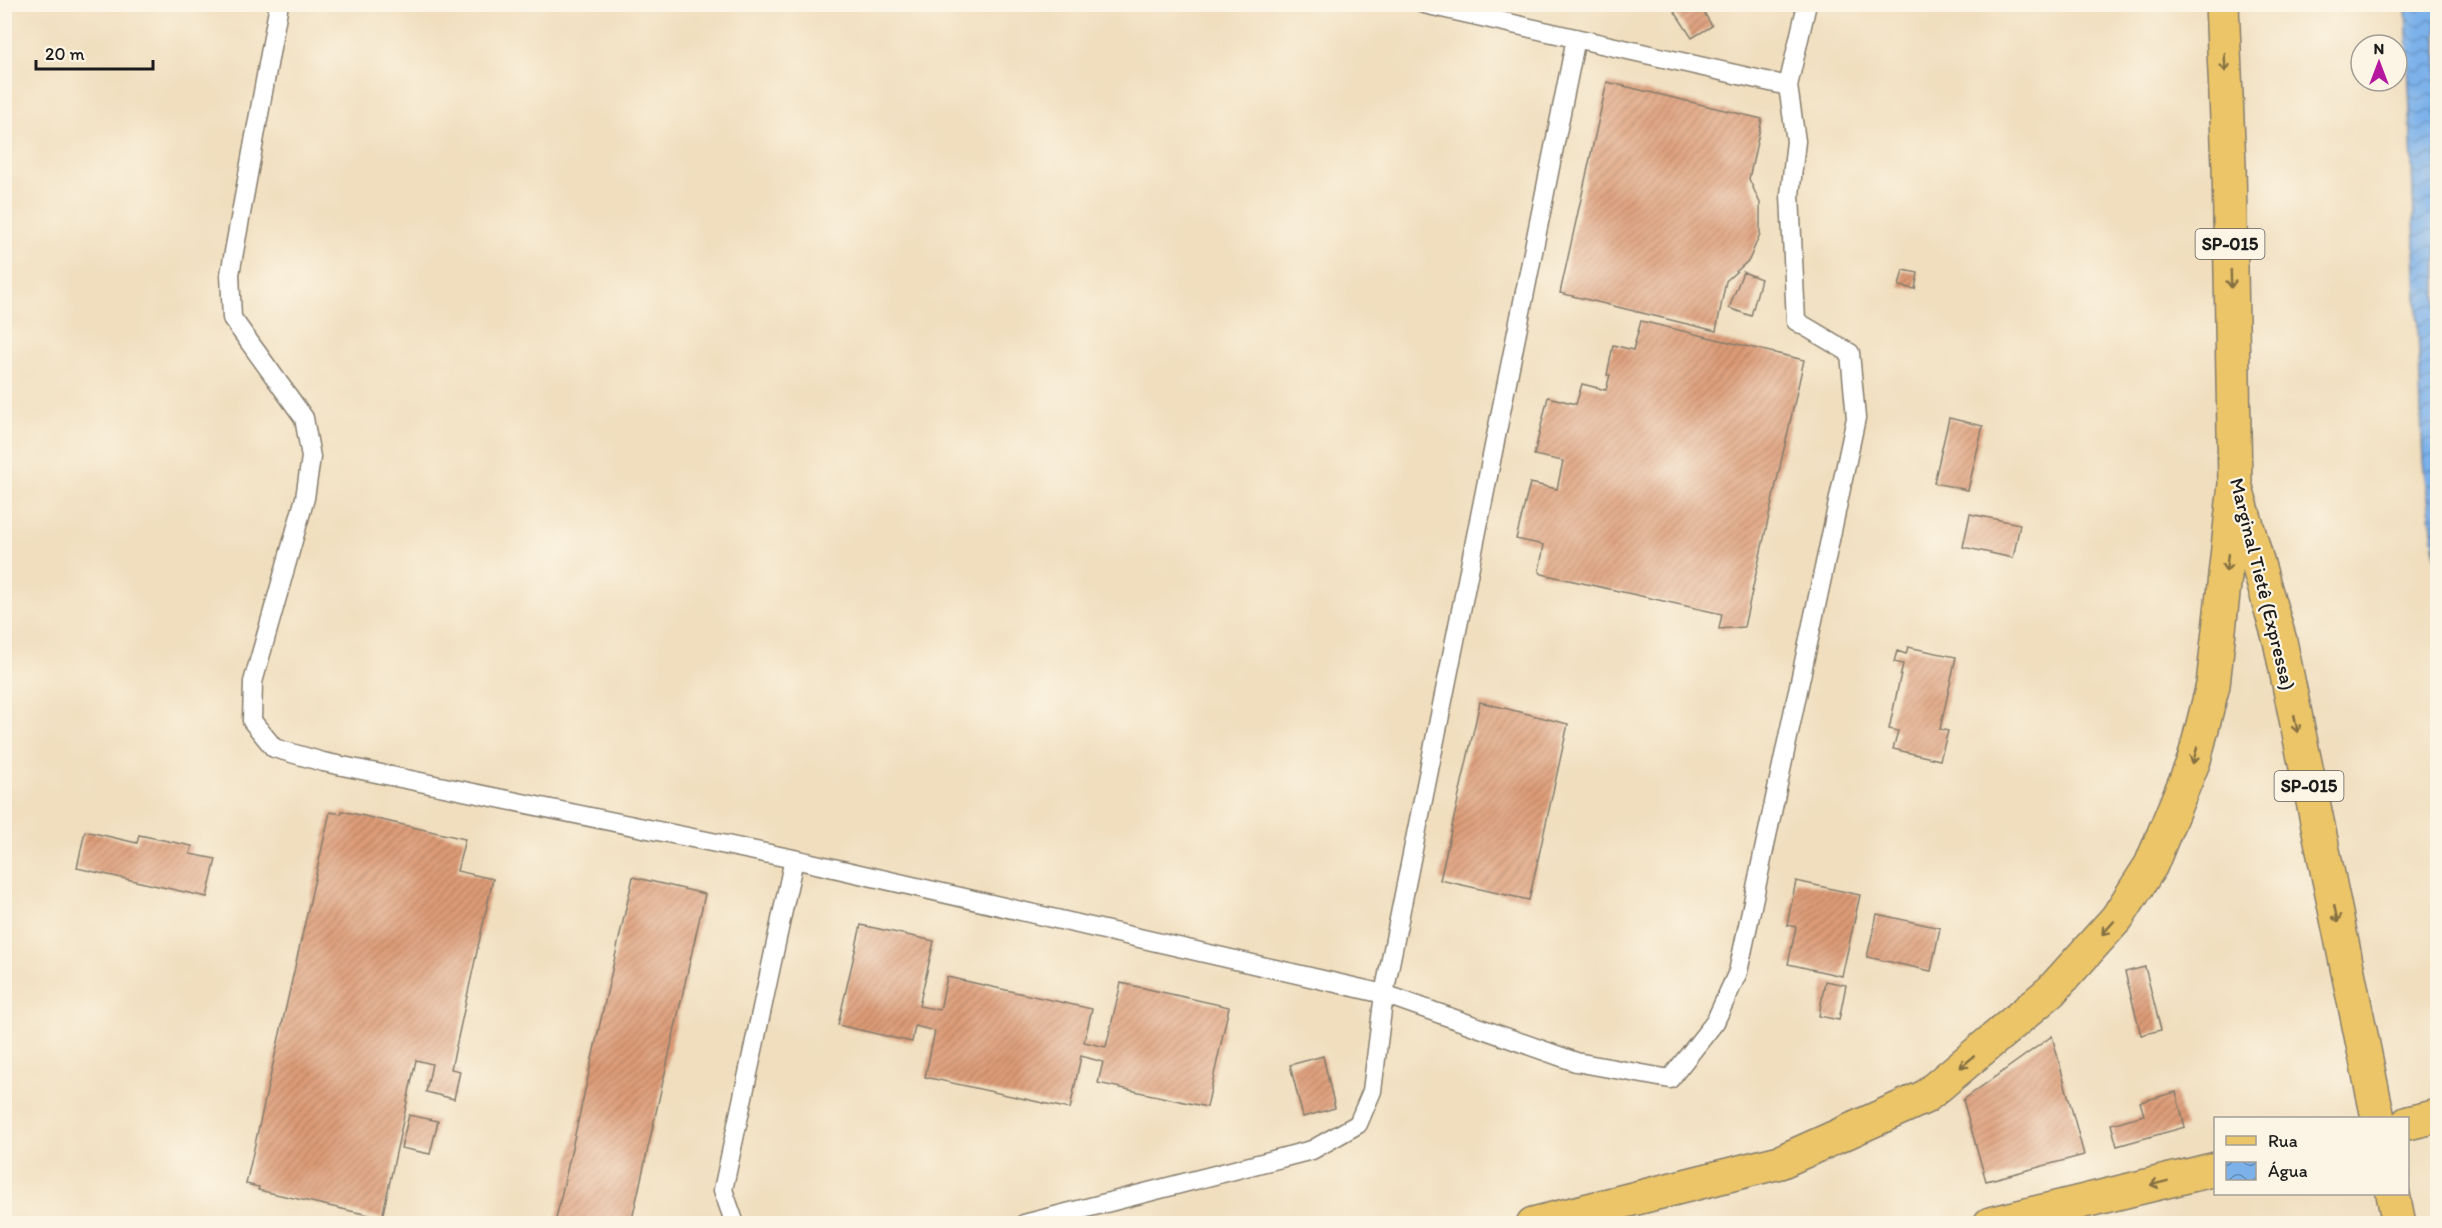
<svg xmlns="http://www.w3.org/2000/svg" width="2442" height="1228" font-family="Itim,sans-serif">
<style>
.water{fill:url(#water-waves);stroke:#4c6683;stroke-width:1.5}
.building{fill:url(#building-hatch)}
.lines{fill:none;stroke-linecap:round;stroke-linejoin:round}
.service-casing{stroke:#867d6d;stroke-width:21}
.primary-casing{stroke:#867d6d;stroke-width:36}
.motorway-casing{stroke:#867d6d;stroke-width:36}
.service{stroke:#fff;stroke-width:18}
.primary{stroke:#ecc569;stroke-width:33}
.motorway{stroke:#ecc569;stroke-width:33}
.oneway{stroke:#847042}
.labels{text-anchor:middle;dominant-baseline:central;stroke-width:4.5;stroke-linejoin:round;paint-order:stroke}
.shield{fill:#fcf5e5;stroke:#5f5d58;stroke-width:1.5}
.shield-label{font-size:18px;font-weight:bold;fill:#1c1c1c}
.street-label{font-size:20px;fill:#1c1c1c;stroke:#fcf5e5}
</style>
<defs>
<pattern id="water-waves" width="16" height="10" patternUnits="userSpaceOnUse" patternTransform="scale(1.5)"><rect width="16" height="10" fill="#7cb1ea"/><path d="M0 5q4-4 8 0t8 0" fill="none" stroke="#658fbd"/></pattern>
<pattern id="building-hatch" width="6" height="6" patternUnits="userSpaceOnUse" patternTransform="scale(1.5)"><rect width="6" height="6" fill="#dd9b77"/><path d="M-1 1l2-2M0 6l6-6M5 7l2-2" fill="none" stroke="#b27e61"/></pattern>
</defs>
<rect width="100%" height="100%" fill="#fcf5e5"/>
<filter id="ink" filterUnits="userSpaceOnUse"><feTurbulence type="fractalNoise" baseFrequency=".0167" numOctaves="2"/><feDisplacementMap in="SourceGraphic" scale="12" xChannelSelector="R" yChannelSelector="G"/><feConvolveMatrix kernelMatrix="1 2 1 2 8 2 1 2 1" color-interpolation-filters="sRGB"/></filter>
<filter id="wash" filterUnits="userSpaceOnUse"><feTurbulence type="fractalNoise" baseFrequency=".008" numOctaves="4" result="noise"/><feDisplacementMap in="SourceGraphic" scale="24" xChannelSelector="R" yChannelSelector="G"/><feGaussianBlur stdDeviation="1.35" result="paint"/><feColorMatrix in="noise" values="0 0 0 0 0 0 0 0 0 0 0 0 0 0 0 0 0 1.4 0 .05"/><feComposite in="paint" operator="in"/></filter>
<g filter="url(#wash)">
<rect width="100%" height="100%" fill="#f0debe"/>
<!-- water -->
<path class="water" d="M2406,5h31v561l-14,-104z"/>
<g id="blocks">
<!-- building -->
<path class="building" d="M1674,4h25l13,22 -20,12 -21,-32z
M1607,82l155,37 -13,60 11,24v31l-11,26 -23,21 -10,50 -156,-38z
M1903,270l15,3 -3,16 -16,-3z
M1743,272l18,7 -10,37 -22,-8z
M1641,321l163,39 -60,267 -25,2 3,-15 -180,-40 -3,-3 5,-26 -28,-6 14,-56 27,6 6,-28 -29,-6 14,-58 28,7 6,-20 24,6 4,-15h-3l6,-30 20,5z
M1949,418l34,8 -15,64 -34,-7z
M1970,514l50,10 -7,34 -50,-11z
M1908,647l48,10 -16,72 8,2 -8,29 -47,-11 5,-18 -9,-2 14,-65 -9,-2 3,-11 9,3z
M1480,702l88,22 -39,176 -89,-20z
M342,811l123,28 -8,32 36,8 -42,190 9,2 -6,28 -28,-7 6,-28 -16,-4 -34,158 -124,-28 1,-3 -13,-3 84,-372 11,2z
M85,831l52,12 2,-8 53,11 -2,8 26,5 -9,38 -130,-29z
M633,877l72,17 -74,330h-53l-22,-5z
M1796,881l64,14 -18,81 -54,-12 8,-37 -9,-2z
M1877,914l63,14 -9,43 -64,-14z
M861,925l73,16 -15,65 21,4 7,-33 145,32 -8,33 22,5 15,-64 108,24 -22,100 -109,-24 5,-21 -22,-6 -11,53 -145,-32 10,-46 -20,-5 -3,16 -74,-17z
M2145,967l16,63 -20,5 -16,-63z
M1825,981l21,4 -7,35 -20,-4z
M2052,1036l32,119 -98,26 -23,-81z
M1323,1056l12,52 -32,9 -13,-52z
M2176,1092l9,35 -68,19 -6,-22 33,-9 -4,-13z
M409,1115l29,6 -8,33 -29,-6z"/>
</g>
</g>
<g filter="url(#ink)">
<use href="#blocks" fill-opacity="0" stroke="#867d6d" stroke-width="1.5"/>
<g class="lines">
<!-- service casing -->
<g class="service-casing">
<path id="service" d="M279,4l-49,270 2,44 72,100 7,39 -6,41 -52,184 -1,39 22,27 49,14 471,97 590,135 192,68 94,17 45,-57 23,-50 118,-554 -6,-65 -54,-32 -6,-126 6,-54 -8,-55 19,-82
M1424,4l364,82
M735,1224l-12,-34 71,-331
M1024,1224l288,-74 46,-26 14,-33 12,-97 192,-956"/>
</g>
<!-- primary casing -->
<g class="primary-casing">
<path id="primary" d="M2408,1123l30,-7
M1990,1224l226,-55"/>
</g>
<!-- motorway casing -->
<g class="motorway-casing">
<path id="motorway" d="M2222,4l7,161 6,319 45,157 98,477
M2393,1194l6,30
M1533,1224l247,-62 145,-65 126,-106 66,-73 34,-53 43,-105 19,-75 22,-201"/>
</g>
<!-- service -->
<use href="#service" class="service"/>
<!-- primary -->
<use href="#primary" class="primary"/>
<!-- motorway -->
<use href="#motorway" class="motorway"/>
</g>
<!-- one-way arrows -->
<defs><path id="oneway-shaft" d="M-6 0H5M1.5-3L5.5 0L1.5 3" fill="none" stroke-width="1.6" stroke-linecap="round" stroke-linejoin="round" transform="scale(1.5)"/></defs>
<g class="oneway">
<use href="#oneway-shaft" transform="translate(2225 63) rotate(88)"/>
<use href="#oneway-shaft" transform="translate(2231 279) rotate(89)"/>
<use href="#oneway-shaft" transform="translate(2227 563) rotate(96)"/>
<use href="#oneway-shaft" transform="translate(2296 724) rotate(78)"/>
<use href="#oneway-shaft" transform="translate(2195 755) rotate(106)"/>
<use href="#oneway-shaft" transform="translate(2336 914) rotate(78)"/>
<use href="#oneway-shaft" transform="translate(2108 928) rotate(132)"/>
<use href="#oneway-shaft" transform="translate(1967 1062) rotate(140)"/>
<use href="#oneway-shaft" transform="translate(2159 1183) rotate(166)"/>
</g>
</g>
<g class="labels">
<!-- shield labels -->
<g class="shield">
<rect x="2195.5" y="229" width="69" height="30" rx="4.5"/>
<rect x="2274.5" y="771" width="69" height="30" rx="4.5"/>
</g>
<g class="shield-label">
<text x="2230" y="244">SP-015</text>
<text x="2309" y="786">SP-015</text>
</g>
<!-- street labels -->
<g class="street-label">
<text transform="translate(2263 584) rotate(76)">Marginal Tietê (Expressa)</text>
</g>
</g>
<!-- margin -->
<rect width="2442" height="1228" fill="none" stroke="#fcf5e5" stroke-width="24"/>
<!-- legend -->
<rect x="2214" y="1117" width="195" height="78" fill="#fcf5e5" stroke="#a29e95" stroke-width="1.5"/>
<rect x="2226" y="1136" width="30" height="9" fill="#ecc569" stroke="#a29e95" stroke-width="1.5"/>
<text x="2268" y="1147" font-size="18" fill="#1c1c1c">Rua</text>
<rect x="2226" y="1162" width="30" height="18" fill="url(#water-waves)" stroke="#a29e95" stroke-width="1.5"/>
<text x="2268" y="1177" font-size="18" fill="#1c1c1c">Água</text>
<!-- north arrow -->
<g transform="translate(2379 63)"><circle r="28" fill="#fcf5e5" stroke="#a29e95" stroke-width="1.5"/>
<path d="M0-4.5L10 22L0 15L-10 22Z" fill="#b5179e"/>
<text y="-9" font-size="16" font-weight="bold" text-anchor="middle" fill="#1c1c1c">N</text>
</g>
<!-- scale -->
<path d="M36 60v9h117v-9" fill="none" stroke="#1c1c1c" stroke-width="3"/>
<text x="45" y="60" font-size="18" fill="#1c1c1c" stroke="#fcf5e5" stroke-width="4.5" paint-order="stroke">20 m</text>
</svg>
